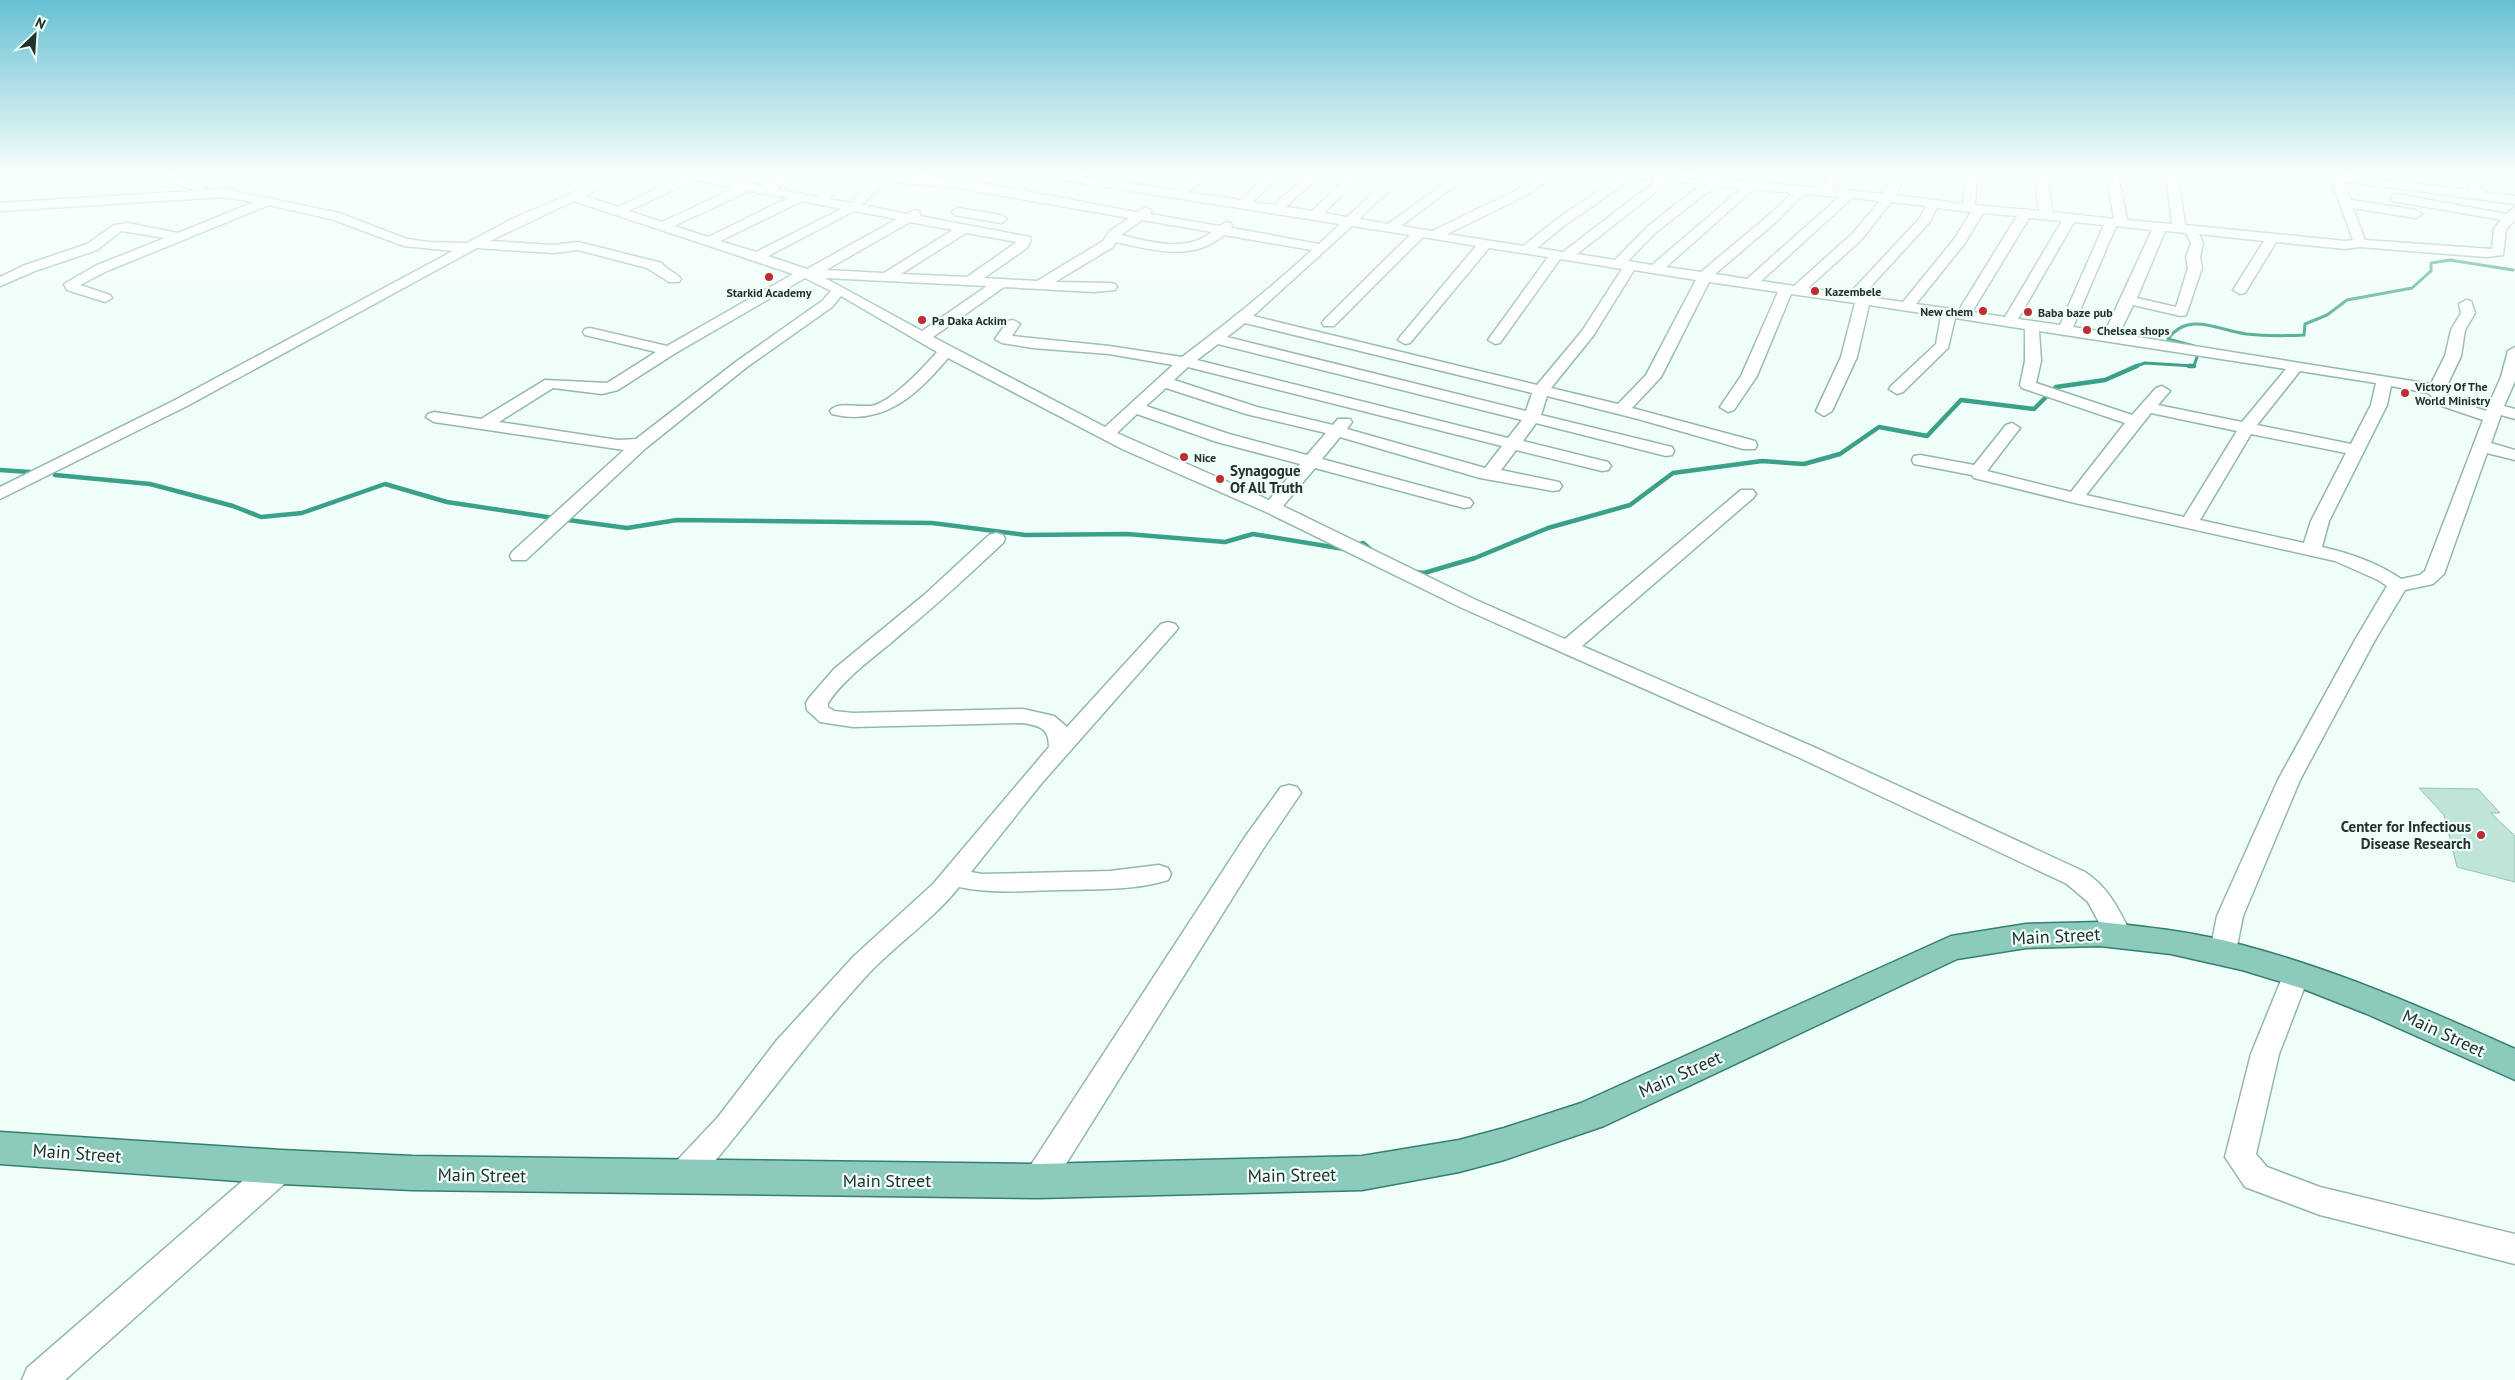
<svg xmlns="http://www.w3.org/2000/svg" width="2515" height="1380" font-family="'PT Sans',sans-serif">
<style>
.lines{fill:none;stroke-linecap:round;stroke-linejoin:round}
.stream-far1{stroke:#3aa188;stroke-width:3}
.stream{stroke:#3aa188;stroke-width:4.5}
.building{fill:#bee5d8;stroke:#9ac1b4}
.minor-casing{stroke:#92b8ac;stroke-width:3}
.major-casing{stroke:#367f6c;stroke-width:3}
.minor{fill:#fff;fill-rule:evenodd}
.major{fill:#8ccbbc;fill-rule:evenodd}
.poi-dot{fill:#bd2d34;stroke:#effef9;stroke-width:2}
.labels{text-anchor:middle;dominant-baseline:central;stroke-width:4.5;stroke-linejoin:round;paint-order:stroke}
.far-poi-label{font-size:12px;font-weight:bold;fill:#22312c;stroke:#effef9;text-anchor:start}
.poi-label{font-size:15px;font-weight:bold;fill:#22312c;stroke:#effef9;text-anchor:start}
.near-street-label{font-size:18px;fill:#22312c;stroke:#effef9}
</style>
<rect width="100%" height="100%" fill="#effef9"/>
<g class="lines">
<!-- stream-far1 -->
<path class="stream-far1" d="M2133,367l12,-4 49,3 5,-15 -5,-5 -26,-7c20,-28 50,-9 78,-5 19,2 39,2 58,1l1,-11 22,-9 20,-15 65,-12 19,-17v-8l19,-3 63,10"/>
<!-- stream -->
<path class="stream" d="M2189,366h5
M0,470l30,2
M55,475l95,9 83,22 28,11 41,-4 83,-29 62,18 107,16
M568,520l59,8 50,-8 255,3 93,12 102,-1 98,8 28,-8 91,15
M1354,546l9,-3 13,11
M1416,572l8,1 51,-15 73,-30 82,-23 43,-32 89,-12 42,3 36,-10 39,-27 48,9 34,-36 73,9 22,-22 49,-7 32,-14"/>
</g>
<!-- building -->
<path class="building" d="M2419,788l59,1 22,24h-9l24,23v46l-58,-15 -13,-52z"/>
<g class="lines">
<!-- minor casing -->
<g class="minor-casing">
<path id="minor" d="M141,174h20l43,10 2,3 -6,4 -57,-15z
M615,174h15l-46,22 34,11 61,-29 -6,-4h29l61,12 19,-12h14l-20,15 41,8 22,-23h12l-22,25 22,4 28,-29c81,0 176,24 258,38l9,-5 6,4 -2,3 69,12 8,-4 4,1 1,5 87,16 21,-20 -297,-47 -6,-3h30l108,16 23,-16h14l-24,18 52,8 29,-26h13l-30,28 22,3 35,-31h13l-36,33 26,4 38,-37h12l-38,39 23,4 46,-43h13l-47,45 29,5 69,-50h13l-69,52 31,5 87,-42 22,-15h14l-28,21 -80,39 76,12 34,-27 65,-45h43l42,4 2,-3 6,-1 3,5 103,9 7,-14h12l-8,15 52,5 9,-20h12l-9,21 67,9 2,-30h12l-2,31 64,6 -4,-37h12l5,38 62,7 -8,-45h12l9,46 45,4 -6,-50h12l7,51 160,16 8,-1 -23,-64 2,-2 138,16 -8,-16h12l9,18 32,4v8l-172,-23 8,19 65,10 6,4 -6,4 -63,-10 12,32 127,9 2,-20 7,-9 -108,-19 -2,-3 2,-3 4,-1 109,20 9,-7v13l-9,9 -3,26 -17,2 -126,-10 -15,2 -69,-7 -31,51 -5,1 -7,-4 31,-49 -65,-7 4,9 -3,14 2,11 -16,47 -5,1 -48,-11 -14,29 312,50 14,-28 6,-26 10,-17 -2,-9 7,-4 5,1 4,12 -10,17 -4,26 -17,36 10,8 32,11 15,-34 7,-26 7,-4v34l-11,25 11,3v10l-14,-4 -10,28 24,7v10l-28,-7 -43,121 -11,10 -28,6 -30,50 -75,140 -57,136 -7,35 -4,7 -9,3 -9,-3 -4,-7 7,-35 61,-136 77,-140 32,-54 -9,-6 -43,-19 -260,-58 -101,-25 -2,-3 -58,-11 -2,-4 2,-4 6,-1 54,10 32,-40 6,-2 8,5 -33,43 84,21 54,-69 -103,-35 -2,-3 5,-24v-32l-70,-11 -7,30 -45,44 -6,2 -8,-5 2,-3 45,-42 5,-28 -72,-11 -12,52 -25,54 -8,5 -8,-5 25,-54 14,-54 -64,-9 -34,82 -23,34 -6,2 -8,-5 21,-31 37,-84 -69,-10 -48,95 -29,31 123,33 2,4 -2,4h-12l-105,-30 -91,-23 -6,19 131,32 2,4 -2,4 -6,1 -130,-33 -13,18 85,21 3,4 -3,4 -6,1 -86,-21 -15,20 58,12 3,4 -3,4 -6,1 -73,-13 -140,-41 -18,22 148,40 3,4 -3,4 -6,1 -149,-40 -32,38 193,94 89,39 176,-149h12l3,4 -3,4 -171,148 234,102 269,124c23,15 34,37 46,62l-4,7 -9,3 -9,-3 -21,-39 -21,-18 -267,-126 -338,-150 -196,-96 -144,-63 -174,-91c-30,36 -65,69 -116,56l-2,-3c8,-11 33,-2 45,-6 20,-7 48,-37 62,-53l-96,-56 -9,11 -85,60 -101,81 -120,112h-14l-2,-4 2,-4 112,-102 -190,-28 -8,-5 2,-3 6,-2 47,7 64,-39 62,3 49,-31 -71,-17 -2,-3 2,-3 5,-1 77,18 126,-72 -219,-73 -84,40 63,4 25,-3 84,21c4,7 14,9 19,16l-2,3h-10l-22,-14 -69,-18 -25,3 -76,-5 -290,158 -187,93v-12l175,-87 278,-149 -49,-5 -73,-27 -62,-14 -162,66 -27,14 30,10 2,3 -7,4 -38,-12 -3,-6 33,-19 68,-27 -44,-7 -24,19 -62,21 -35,15v-9l25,-12 62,-21 27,-19 14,-2 50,10 76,-31 -30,-5 -224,14v-8l224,-14 115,24 68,26 22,3 38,1 43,-23zM1633,178l24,2 -94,72 -26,-4 28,-23zM693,180l42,8 -73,34 -33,-11zM885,181l67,6 177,31 -19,13 -7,10 -66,40 -53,-3 43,-30 4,-8 -1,-3 -110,-21 -1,-5 -4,-1 -8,4 -45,-9zM1670,181l32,3 -55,43 -32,33 -38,-6zM1715,186l27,2 -90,77 -24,-4 27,-28zM1754,189l38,4 -23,22 -68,57 -35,-5zM749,191l39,7 -80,39 -34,-11zM1804,194l35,3 -92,82 -32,-5 62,-53zM1852,198l28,3 -28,33 -58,52 -33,-5zM802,201l39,8 -85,43 -36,-11zM1891,202l35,4 -6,12 -71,76 -41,-6 53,-48zM1937,208l34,4 -16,26 -52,64 -41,-6 67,-73zM854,211l43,8 -90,50 -39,-13zM1983,213l34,3 -58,94 -43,-6 49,-61zM2029,218l33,3 -57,96 -33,-5zM1142,220l70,12c-26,21 -62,10 -91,3zM910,222l43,8 -69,43 -58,-3zM2074,222l30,3 -44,100 -42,-6zM1352,226l58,9 -86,85 -2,3 2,3h10l89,-89 53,9 -76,91 -2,3 7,4 5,-1 79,-95 59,9 -60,83 7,4 5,-1 60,-84 62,10 -40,62 -45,54 -284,-69zM2116,226l36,4 -47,102 -32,-5zM2165,231l21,2 5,10 -5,14 2,11 -12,39 -39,-9zM966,233l51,9 -50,35 -66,-3zM1224,235l88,15c-42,39 -86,74 -130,107l-73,-11 -97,-10 8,-12 -7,-4 -5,1 -13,18 7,4 31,5 76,6 64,11 -68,62 -172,-90 71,-50 90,5 21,-2 2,-3 -2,-3 -5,-1 -55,-1 58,-35 3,-5c36,8 77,20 108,-7zM1634,270l62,10 -50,95 -28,29 -67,-16 42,-52zM805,278l26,13 -9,10 -85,60 -101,78 -18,1 -119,-18 54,-34 49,6 16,-4 56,-36zM825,278l162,8 -65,45zM1245,323l287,70 -6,18 -299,-74zM2039,331l247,38 -44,53 -84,-17 12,-14 -8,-5 -6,2 -24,27 -96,-32 5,-22zM1218,344l304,76 -14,18 -311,-78zM1188,367l314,79 -17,22 -138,-39 5,-7 -2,-3h-12l-5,6 -76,-18 -83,-27zM2300,371l76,12 -5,22 -20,39 -94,-19zM2391,386l37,7 14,13 41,14 -58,151 -5,4 -19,4c-23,-16 -52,-26 -79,-32l7,-26 58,-116zM1166,388l80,26 80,19 -19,22 -78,-21 -83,-28zM2151,413l86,18 -53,86 -98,-22zM1137,414l80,28 83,22 -31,36 -152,-67zM2251,434l95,19 -35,68 -7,22 -104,-23z
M958,208l43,7 6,4 -6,4 -47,-8 -2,-3z
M996,533l7,2 2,4 -2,4c-34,32 -68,63 -103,92 -25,22 -54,41 -72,68v4l6,4 19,2 170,-4 31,7 13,11 94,-103 7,-2 7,2 3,4 -3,4 -134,152 -70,88 11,2 128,-3 49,-6 9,3 3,6 -3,6c-35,11 -74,9 -110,10 -33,1 -66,4 -99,-3 -25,32 -60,55 -88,84 -64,69 -117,146 -179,217l-11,4 -11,-4 -4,-10 4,-10 48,-51 59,-77 77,-84 79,-72 116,-137c0,-19 -9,-21 -26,-24l-170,4 -33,-5 -13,-12 -1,-7 3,-5 25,-29 90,-74 65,-60z
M1289,785l8,2 4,6 -38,56 -214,342 -11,4 -11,-4 -4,-10 4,-10 218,-334 36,-50z
M2297,963l9,3 4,7 -31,81 -23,100 11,13 53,20 195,47v30l-195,-49 -75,-28 -20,-30 26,-103 33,-81 4,-7z
M281,1154l11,3 4,10 -4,10 -227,203h-43l5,-12 243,-211z"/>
</g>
<!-- major casing -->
<g class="major-casing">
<path id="major" d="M2100,922c48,5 95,10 142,23 95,25 184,64 273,104v31l-148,-66 -66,-26 -59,-18 -71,-16 -71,-8 -74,2 -69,11 -353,167 -100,34 -45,12 -97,18 -324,8 -626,-8 -131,-6 -281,-20v-32l281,18 131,6 626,8 324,-8 97,-16 45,-12 77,-25 370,-167 75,-12z"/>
</g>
<!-- minor -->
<use href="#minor" class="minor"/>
<!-- major -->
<use href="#major" class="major"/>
</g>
<!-- sky -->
<linearGradient id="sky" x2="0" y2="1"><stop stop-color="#66c0d2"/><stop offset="0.47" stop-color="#f8fffc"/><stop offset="1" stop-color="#f8fffc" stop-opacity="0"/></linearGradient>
<rect width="2515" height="367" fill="url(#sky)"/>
<!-- markers -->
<g class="poi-dot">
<circle cx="769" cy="277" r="5"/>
<circle cx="1815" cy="291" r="5"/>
<circle cx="1983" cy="311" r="5"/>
<circle cx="2028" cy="312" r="5"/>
<circle cx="922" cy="320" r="5"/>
<circle cx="2087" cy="330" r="5"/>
<circle cx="2405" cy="393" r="5"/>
<circle cx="1184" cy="457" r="5"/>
<circle cx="1220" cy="479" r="5"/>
<circle cx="2481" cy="835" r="5"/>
</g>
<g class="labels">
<!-- far-poi labels -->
<g class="far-poi-label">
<text x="1825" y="291">Kazembele</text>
<text x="769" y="292" text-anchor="middle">Starkid Academy</text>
<text x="1973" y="311" text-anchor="end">New chem</text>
<text x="2038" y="312">Baba baze pub</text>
<text x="932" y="320">Pa Daka Ackim</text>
<text x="2097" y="330">Chelsea shops</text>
<text x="2415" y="386">Victory Of The<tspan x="2415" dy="14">World Ministry</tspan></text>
<text x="1194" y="457">Nice</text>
</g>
<!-- poi labels -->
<g class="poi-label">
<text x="1230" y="470">Synagogue<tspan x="1230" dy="17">Of All Truth</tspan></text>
<text x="2471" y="826" text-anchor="end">Center for Infectious<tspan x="2471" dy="17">Disease Research</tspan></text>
</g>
<!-- near-street labels -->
<g class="near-street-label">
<text transform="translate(2056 936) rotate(-3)">Main Street</text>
<text transform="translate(2444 1033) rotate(25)">Main Street</text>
<text transform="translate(1680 1074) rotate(-24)">Main Street</text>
<text transform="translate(77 1153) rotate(4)">Main Street</text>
<text transform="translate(482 1175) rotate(1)">Main Street</text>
<text transform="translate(1292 1175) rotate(-1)">Main Street</text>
<text x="887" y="1180">Main Street</text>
</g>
</g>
<!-- north arrow -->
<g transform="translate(35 35) rotate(25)" stroke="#effef9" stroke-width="4" paint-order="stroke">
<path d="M0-4L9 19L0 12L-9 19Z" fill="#22312c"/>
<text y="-8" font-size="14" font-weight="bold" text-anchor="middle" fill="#22312c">N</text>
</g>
</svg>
